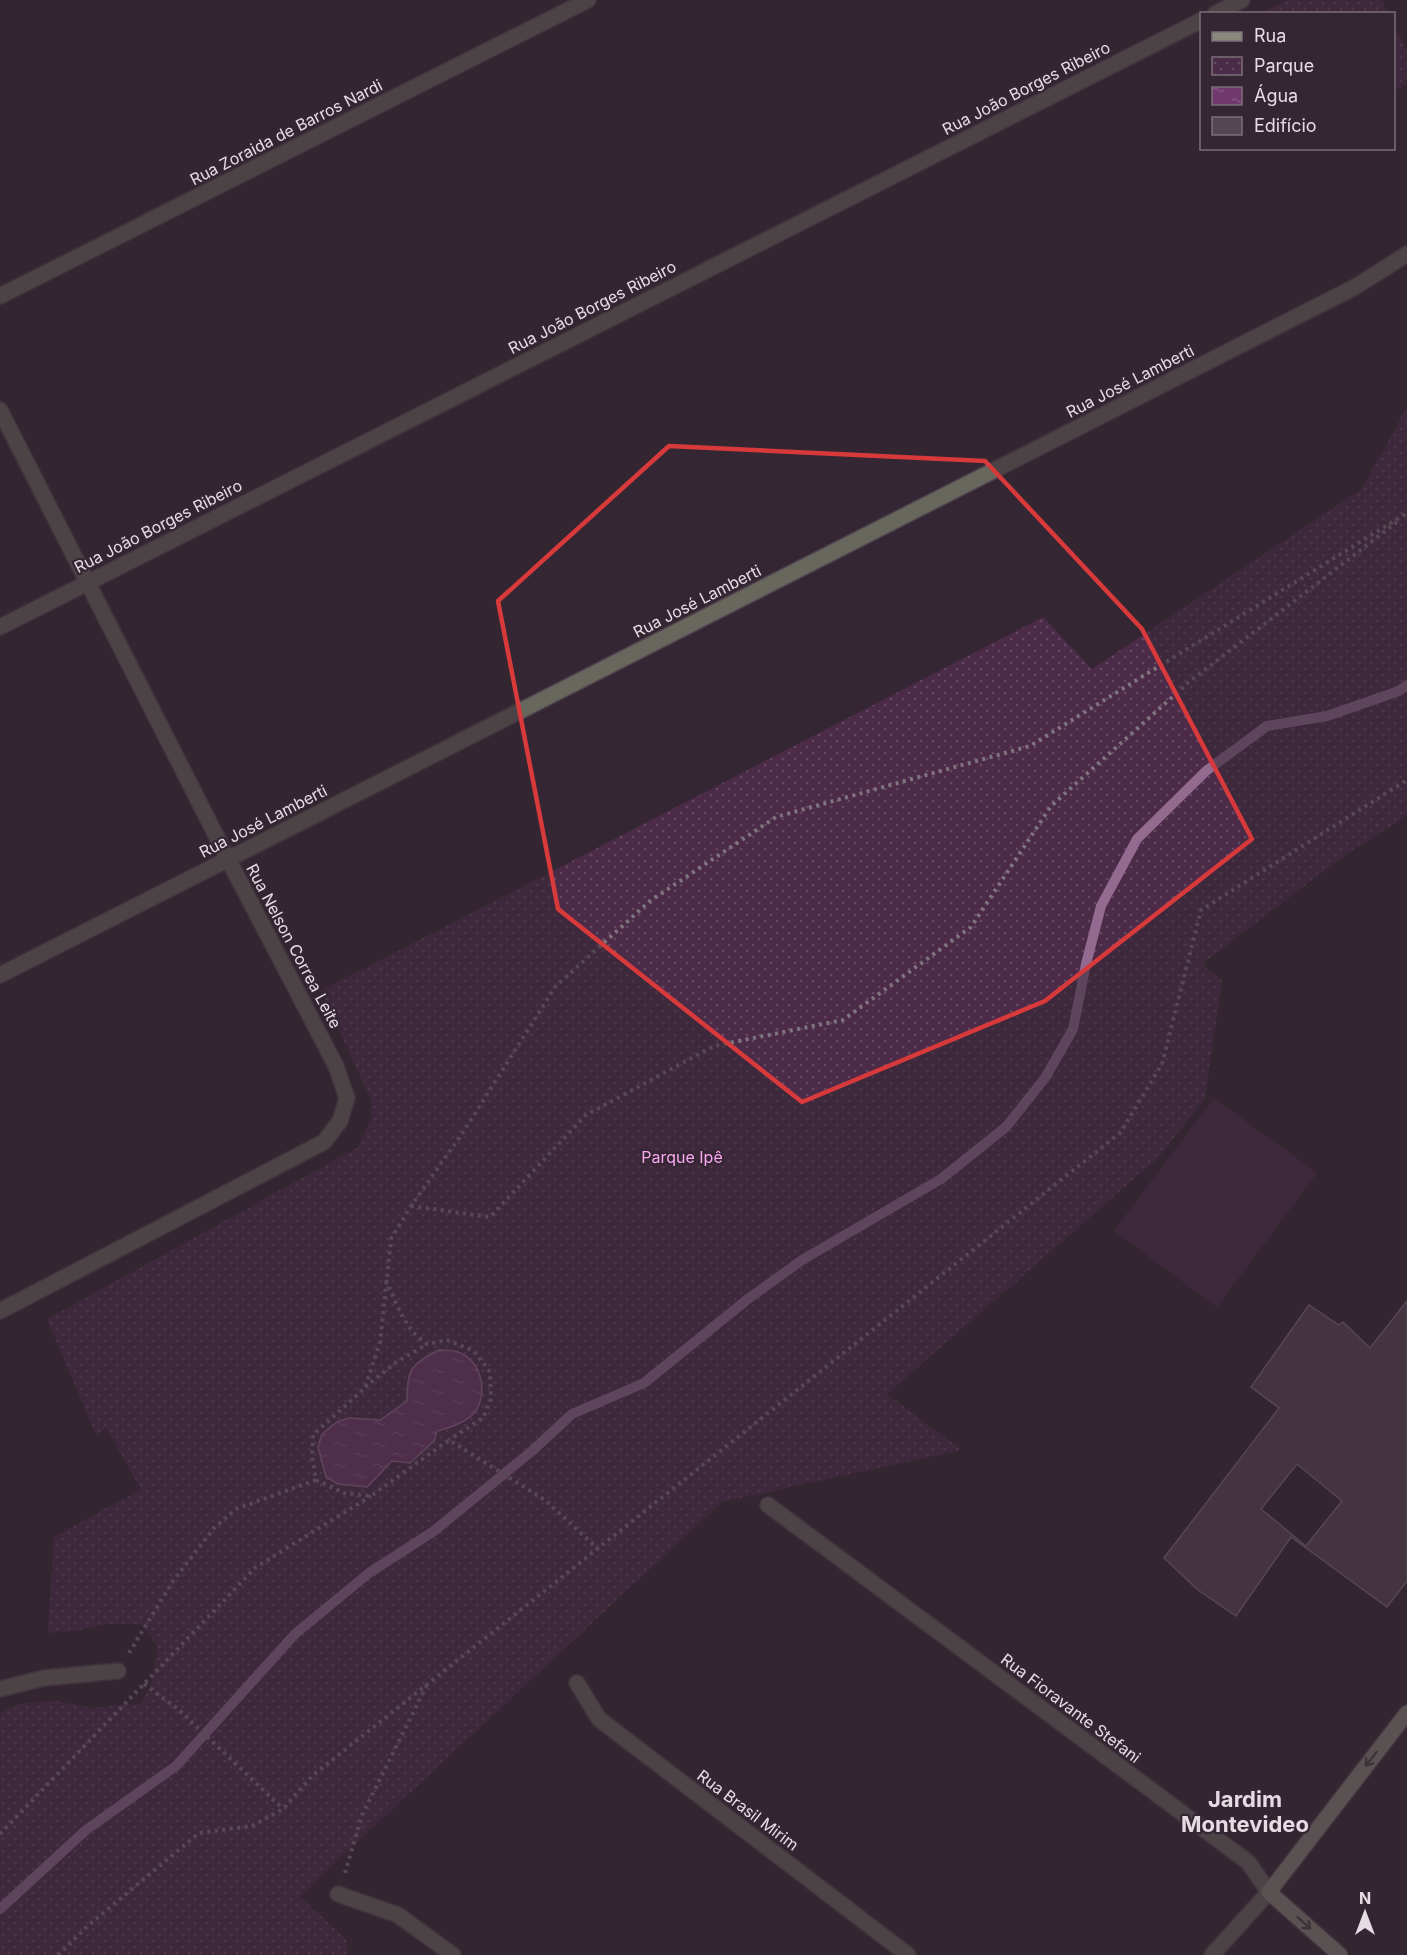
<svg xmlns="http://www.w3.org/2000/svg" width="1407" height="1955" font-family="Inter,sans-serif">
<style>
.park{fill:url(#park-dots)}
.pitch{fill:#4b2b48}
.water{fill:url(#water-ripples);stroke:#936a90;stroke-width:1.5}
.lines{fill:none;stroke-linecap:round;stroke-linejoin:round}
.stream{stroke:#936a90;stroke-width:10}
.building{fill:#554653;stroke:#7e6e7c;stroke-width:1.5;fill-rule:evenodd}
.street-casing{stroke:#50434e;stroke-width:18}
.secondary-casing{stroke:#50434e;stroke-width:18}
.path{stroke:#80747e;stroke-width:4;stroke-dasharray:3 4.5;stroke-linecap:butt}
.street{stroke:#67675e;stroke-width:15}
.secondary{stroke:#88887b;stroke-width:15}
.oneway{stroke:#4d4348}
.marked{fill:none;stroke:#d83a3b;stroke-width:4.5;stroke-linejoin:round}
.labels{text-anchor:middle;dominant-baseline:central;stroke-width:4.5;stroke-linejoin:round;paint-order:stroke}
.street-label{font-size:16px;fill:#e6dde4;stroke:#342632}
.park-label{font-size:16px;fill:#fba7f2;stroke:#342632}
.district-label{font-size:22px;font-weight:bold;fill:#e6dde4;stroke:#342632}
</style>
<defs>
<pattern id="park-dots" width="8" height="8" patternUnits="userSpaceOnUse" patternTransform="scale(1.5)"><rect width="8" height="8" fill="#4b2b48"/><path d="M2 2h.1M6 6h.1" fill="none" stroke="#654962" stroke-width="1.8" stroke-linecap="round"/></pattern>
<pattern id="water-ripples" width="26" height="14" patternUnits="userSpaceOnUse" patternTransform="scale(1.5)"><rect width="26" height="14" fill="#70386c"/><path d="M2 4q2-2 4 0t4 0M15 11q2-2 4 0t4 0" fill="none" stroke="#845481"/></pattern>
</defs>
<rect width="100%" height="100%" fill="#342632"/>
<!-- park -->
<path class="park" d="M1288,0h93l7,13h-127z
M1394,25l13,25v34l-13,7z
M1407,407v409l-59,37 -146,111 20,17 -17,117 -47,60 -271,236 75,56 -240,52 -365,340 -57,55 45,41 3,9 -2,8h-346v-242l23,-10 33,-2 37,7 48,-5 10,-18 7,-38 -17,-23h-34l-28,6 -31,3 6,-96 87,-48 -35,-61 -10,7 -49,-116 310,-171 14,-27v-21l-50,-109 722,-374 49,52 270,-180z"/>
<!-- pitch -->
<path class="pitch" d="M1214,1098l103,75 -100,134 -103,-76z"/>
<!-- water -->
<path class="water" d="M439,1350c6,0 14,0 19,2 24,9 30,40 17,60 -8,10 -26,16 -38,19l-3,10 -24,22 -18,-2 -25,26 -29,-3 -12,-7 -8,-30 4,-13 15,-12 12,-4 31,2 27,-19c0,-32 4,-37 32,-51z"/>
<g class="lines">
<!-- stream -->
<path class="stream" d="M0,1909l86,-79 90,-64 119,-132 74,-61 65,-42 98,-80 40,-37 72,-31 104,-84 54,-39 139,-81 65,-52 39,-49 28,-49 13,-65 15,-58 36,-67 69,-68 61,-45 60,-10 72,-25 8,-6"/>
</g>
<!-- building -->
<path class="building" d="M1407,1301v280l-20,26 -96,-70 -55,79 -38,-26 -34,-32 115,-150 -28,-21 58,-82 30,20 4,-3 27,26zM1297,1464l45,37 -36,45 -45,-37z"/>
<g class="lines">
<!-- street casing -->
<g class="street-casing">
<path id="street" d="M1215,14l27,-14
M0,296l588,-296
M0,410l228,449 108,207 11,32 -7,23 -16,21 -324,169
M0,627l1202,-607
M0,975l1355,-688 52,-33
M768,1505l480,357 21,30 -57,63
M577,1683l22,36 309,236
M0,1689l44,-11 74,-7
M338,1894l60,21 55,40"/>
</g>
<!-- secondary casing -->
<g class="secondary-casing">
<path id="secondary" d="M1340,1955l-71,-63 138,-179"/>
</g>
<!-- path -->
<path class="path" d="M411,1206l79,11 96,-102 128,-69 129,-26 128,-93 80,-121 138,-124 208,-160
M386,1280c11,24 18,49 41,64l20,-4 27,11 16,21 1,27 -8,19 -34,22
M365,1387l30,-24 32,-19
M316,1480l28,13 27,3 78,-56 96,60 53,49
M129,1653l44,-72 41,-53 22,-19 80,-29 -4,-24 1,-21 52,-47 15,-46 11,-103 20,-33 53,-75 91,-144 95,-86 126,-84 254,-71 377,-233
M144,1684l34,25 105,100
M0,1834l256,-267 115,-71
M345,1873l17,-58 65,-130
M58,1955l32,-31 109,-91 53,-7 31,-17 29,-33 808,-643 42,-69 39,-154 206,-130"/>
<!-- street -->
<use href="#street" class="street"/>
<!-- secondary -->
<use href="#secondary" class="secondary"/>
</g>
<!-- one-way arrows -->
<defs><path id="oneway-shaft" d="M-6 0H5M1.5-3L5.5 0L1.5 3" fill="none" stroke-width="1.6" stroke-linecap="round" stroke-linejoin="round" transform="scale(1.5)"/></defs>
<g class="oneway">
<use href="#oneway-shaft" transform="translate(1371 1759) rotate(128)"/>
<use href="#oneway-shaft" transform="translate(1304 1923) rotate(42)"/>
</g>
<!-- marked area -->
<path d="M0 0H1407V1955H0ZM669,446l316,15 157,168 110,210 -207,162 -243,101 -244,-193 -60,-308z" fill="#342632" fill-opacity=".55" fill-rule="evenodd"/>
<path class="marked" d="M669,446l316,15 157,168 110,210 -207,162 -243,101 -244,-193 -60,-308z"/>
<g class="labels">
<!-- street labels -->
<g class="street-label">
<text transform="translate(1026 88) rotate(-27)">Rua João Borges Ribeiro</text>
<text transform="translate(286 132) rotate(-27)">Rua Zoraida de Barros Nardi</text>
<text transform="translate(592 307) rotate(-27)">Rua João Borges Ribeiro</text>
<text transform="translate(1130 381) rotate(-27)">Rua José Lamberti</text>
<text transform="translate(158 526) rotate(-27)">Rua João Borges Ribeiro</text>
<text transform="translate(697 601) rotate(-27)">Rua José Lamberti</text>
<text transform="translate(263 821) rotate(-27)">Rua José Lamberti</text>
<text transform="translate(294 946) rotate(62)">Rua Nelson Correa Leite</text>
<text transform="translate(1071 1708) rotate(37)">Rua Fioravante Stefani</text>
<text transform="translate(748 1810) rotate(37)">Rua Brasil Mirim</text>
</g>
<!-- park labels -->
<g class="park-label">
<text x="682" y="1157">Parque Ipê</text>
</g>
<!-- district labels -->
<g class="district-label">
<text x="1245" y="1799">Jardim<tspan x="1245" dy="25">Montevideo</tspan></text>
</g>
</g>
<!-- legend -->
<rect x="1200" y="12" width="195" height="138" fill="#342632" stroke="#7b6f79" stroke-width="1.5"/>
<rect x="1212" y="32" width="30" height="9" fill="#88887b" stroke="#7b6f79" stroke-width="1.5"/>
<text x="1254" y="42" font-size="18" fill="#e6dde4">Rua</text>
<rect x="1212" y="57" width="30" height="18" fill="url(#park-dots)" stroke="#7b6f79" stroke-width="1.5"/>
<text x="1254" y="72" font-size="18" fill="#e6dde4">Parque</text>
<rect x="1212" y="87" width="30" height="18" fill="url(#water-ripples)" stroke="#7b6f79" stroke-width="1.5"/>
<text x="1254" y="102" font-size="18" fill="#e6dde4">Água</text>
<rect x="1212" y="117" width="30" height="18" fill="#554653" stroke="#7b6f79" stroke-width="1.5"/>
<text x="1254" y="132" font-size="18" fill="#e6dde4">Edifício</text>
<!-- north arrow -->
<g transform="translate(1365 1913)" stroke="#342632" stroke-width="4.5" paint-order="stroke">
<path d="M0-4.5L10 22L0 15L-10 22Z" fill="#e6dde4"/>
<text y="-9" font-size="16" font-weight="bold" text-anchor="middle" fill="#e6dde4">N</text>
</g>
</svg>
